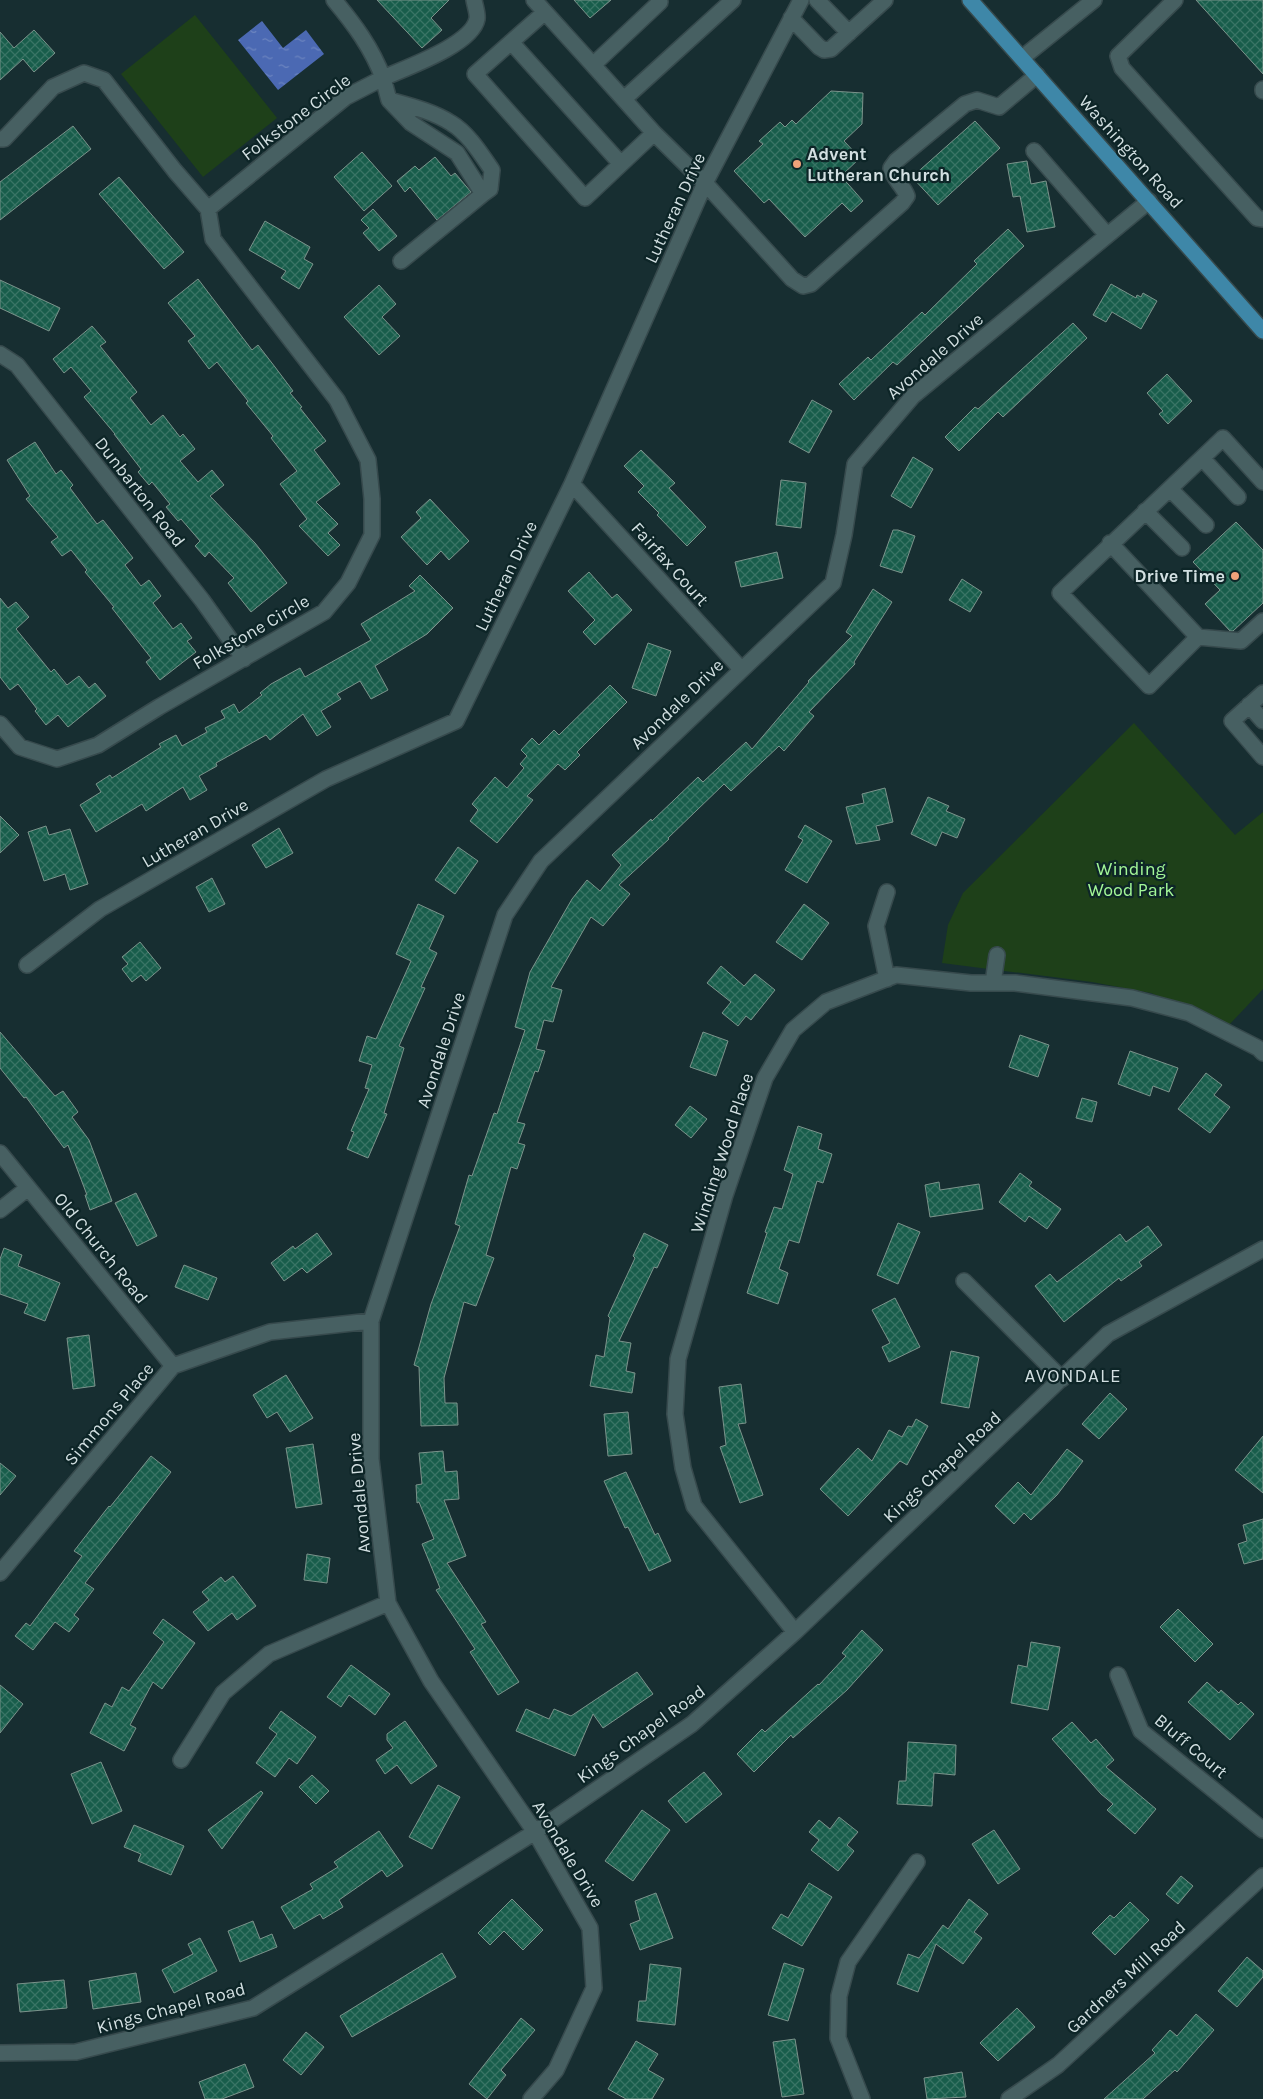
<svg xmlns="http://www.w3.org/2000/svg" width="1263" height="2099" font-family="Karla,sans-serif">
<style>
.green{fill:#1e4019}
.water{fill:url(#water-ripples)}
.building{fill:url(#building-cross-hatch);stroke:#7b938b}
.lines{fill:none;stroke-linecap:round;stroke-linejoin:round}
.minor-casing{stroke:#374a4d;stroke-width:18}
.major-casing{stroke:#374a4d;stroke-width:18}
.minor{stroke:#476062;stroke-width:15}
.major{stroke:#3e87a8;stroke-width:15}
.poi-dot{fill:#f0a27a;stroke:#0d2527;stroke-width:2}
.labels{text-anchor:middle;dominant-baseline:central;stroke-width:4.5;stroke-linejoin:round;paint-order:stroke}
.street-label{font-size:18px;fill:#d2dfe1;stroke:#0d2527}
.poi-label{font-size:18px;font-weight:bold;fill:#d2dfe1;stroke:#0d2527;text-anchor:start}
.park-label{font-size:18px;fill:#a3f797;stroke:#0d2527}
.neighbourhood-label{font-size:19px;letter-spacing:1px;fill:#d2dfe1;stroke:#0d2527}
</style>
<defs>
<pattern id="water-ripples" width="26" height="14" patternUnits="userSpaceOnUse" patternTransform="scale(1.25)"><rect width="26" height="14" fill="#4b69b3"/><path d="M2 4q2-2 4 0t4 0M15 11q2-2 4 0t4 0" fill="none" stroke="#6c85c0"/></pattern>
<pattern id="building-cross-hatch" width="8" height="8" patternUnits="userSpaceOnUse" patternTransform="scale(1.25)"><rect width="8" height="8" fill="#185d4b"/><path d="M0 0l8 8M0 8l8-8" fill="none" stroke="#397465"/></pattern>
</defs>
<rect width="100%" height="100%" fill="#172e31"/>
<!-- green -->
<path class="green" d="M195,15l82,103 -74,59 -82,-103z
M1134,723l101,112 28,-23v177l-35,37 -77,-33 -59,-11 -150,-19 6,-38 15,-32z"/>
<!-- water -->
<path class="water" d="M262,21l21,27 23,-18 18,24 -46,36 -40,-50z"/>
<!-- building -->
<path class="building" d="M377,0h72l-18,18 11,12 -20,18z
M574,0h37l-21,18z
M1196,0h67v74z
M34,30l21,23 -21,19 -11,-13 -23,21v-48l14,16z
M831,91l32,2 -1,31 -18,17 16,17 -19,18 22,25 -12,11 -9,-9 -37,34 -36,-38 -5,4 -30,-32 29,-27 -4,-3 21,-19 5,5 7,-7 4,4z
M975,121l25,27 -62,57 -26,-28z
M73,126l18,23 -91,71v-38z
M362,152l30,34 -28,25 -30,-34z
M435,157l16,19 4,-3 16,19 -34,28 -27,-33 -5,5 -8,-11 18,-15 4,4z
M1027,161l4,23 15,-3 9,46 -28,5 -7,-36 -7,1 -6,-33z
M119,177l65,75 -20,17 -65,-75z
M373,209l24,27 -18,15 -16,-18 6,-5 -8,-8z
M265,221l45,26 -6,12 9,5 -14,25 -18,-11 5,-7 -37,-21z
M1008,229l16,17 -127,119 -4,-3 -39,38 -15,-16 29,-27 3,3 51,-48 3,3 52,-51 -3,-3z
M198,279l54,71 6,-5 17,22 18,24 -3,2 12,14 -2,1 26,33 -12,9 26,34 -24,18 22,22 -10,9 12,12 -12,11 -29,-30 8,-7 -27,-35 17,-13 -26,-33 2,-2 -27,-33 2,-2 -31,-39 -8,7 -21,-28 7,-5 -27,-33z
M0,280l60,28 -11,23 -49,-23z
M1111,284l25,14 1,-3 4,2 2,-4 14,8 -16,28 -29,-17 -6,10 -13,-7z
M379,285l17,19 -14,13 18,19 -21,19 -35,-38z
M1073,323l14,15 -84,79 -5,-5 -39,39 -14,-14 30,-30 3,2z
M92,326l14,16 -6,4 37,46 -7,6 21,27 12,-10 17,22 3,-3 12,15 -15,12 18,21 14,-12 12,15 -14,11 45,47 32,40 -36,29 -23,-29 6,-5 -25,-26 -4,5 -10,-11 5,-5 -19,-22 -3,2 -12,-14 4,-3 -18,-22 -3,3 -11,-13 3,-3 -27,-35h1l-31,-37 7,-6 -20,-24 -7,6 -11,-14z
M1167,374l25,27 -24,23 -9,-10 4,-3 -16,-18z
M812,400l20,11 -23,42 -20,-11z
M35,442l21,32 5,-4 12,15 -3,3 27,36 6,-4 30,38 -8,7 16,21 8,-6 12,16 -8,7 20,26 8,-6 11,15 -5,3 9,11 -36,28 -14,-18 5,-4 -39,-50 2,-1 -29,-35 2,-2 -16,-20 -9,6 -11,-14 7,-5 -32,-38 4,-3 -23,-36z
M641,450l34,33 -6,5 37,39 -19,19 -30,-31 2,-2 -21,-21 6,-6 -20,-20z
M913,457l20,12 -22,39 -20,-12z
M781,480l25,3 -5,45 -25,-3z
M430,499l39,42 -20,19 -8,-9 -14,14 -26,-28 20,-19 -5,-6z
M1236,522l27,28v53l-30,28h-3l-25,-27 15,-14 -27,-28z
M893,530h5l17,6 -13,37 -22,-7z
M777,552l6,26 -42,9 -6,-25z
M589,572l23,26 5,-4 15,16 -37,35 -12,-13 12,-12 -27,-29z
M420,575l33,33 -26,26 -52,32 13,24 -17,9 -11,-18 -23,13 4,5 -20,12 10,16 -14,9 -14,-22 -33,26 -4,-5 -50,28 1,3 -18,10 8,14 -17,10 -7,-13 -37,24 -4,-7 -46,28 -16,-27 21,-13 -5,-8 14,-9 2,3 49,-31 -2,-3 17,-9 6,11 25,-14 -2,-4 20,-10 -4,-7 13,-7 5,9 23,-18 -2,-2 11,-9 29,-16 5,9 66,-37 -10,-16 54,-33 -6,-5z
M962,579l20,13 -12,20 -21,-12z
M873,589l19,13 -38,60 1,2 -46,48 5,4 -30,35 -5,-5 -48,45 -7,-7 -56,54 1,1 -50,46 11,9 -27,32 -12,-9 -40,70 11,3 -9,32 -9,-2 -8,29 9,2 -7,21 -3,-1 -18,51 8,2 -7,19 7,2 -8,24 -6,-2 -25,88 8,3 -18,48 -12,-4 -20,76 1,25h12l1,22 -37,1 -2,-59 -5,-2 17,-61 29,-78 -5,-2 14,-49 3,1 22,-63 3,1 28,-84 -10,-3 15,-55 42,-73 15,-19 13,11 21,-26 -9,-10 39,-36 1,2 46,-44 5,5 43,-40 6,7 57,-67 -1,-1 44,-45 -6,-4z
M0,598l8,10 8,-6 13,15 -13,12 35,43 3,-3 13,16 12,-9 10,12 6,-5 11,13 -38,31 -10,-12 -12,10 -11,-14 2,-2 -19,-25 -8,6 -10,-13z
M648,643l23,8 -15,45 -24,-8z
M610,685l17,17 -50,50 3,3 -15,15 -7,-6 -31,32 6,4 -36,43 -27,-22 8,-11 -6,-6 23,-27 12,11 17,-20 -4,-4 7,-8 -6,-6 11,-12 7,7 15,-15 5,5z
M885,788l8,34 -17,4 4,14 -24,4 -10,-37 18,-4 -2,-9z
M928,797l21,9 -3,5 19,8 -8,19 -15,-6 -6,14 -25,-12z
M0,816l19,19 -19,18z
M805,825l27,16 -25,42 -22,-13 18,-30 -5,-3z
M46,826l3,9 21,-6 18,55 -18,6 -5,-16 -21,7 -16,-49z
M279,828l14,25 -27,15 -14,-23z
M458,847l20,14 -23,33 -20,-14z
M212,878l13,26 -16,8 -13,-25z
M418,904l26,12 -15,33 8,4 -16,34 4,1 -26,58 5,2 -20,65 3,1 -19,44 -21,-9 7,-17 -3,-1 18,-42 -4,-1 7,-23 -13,-4 8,-25 9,3 35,-78 -15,-7z
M804,904l25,19 -27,37 -26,-18z
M140,942l21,26 -15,13 -5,-6 -9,7 -10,-13 6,-5 -6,-7z
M721,966l23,20 11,-12 20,16 -24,30 -5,-4 -8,10 -16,-13 9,-11 -24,-19z
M0,1032l55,64 8,-5 15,21 -6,5 17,23 23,61 -22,9 -5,-15h2l-19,-50 -4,3 -38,-51 -2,1 -24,-30z
M703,1032l25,9 -12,35 -26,-9z
M1020,1035l29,10 -11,32 -29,-10z
M1130,1051l48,17 -9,24 -16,-6 -3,10 -32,-12z
M1206,1073l16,12 -8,10 16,12 -20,26 -32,-24z
M1082,1098l15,4 -5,20 -16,-4z
M690,1106l17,13 -16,19 -16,-13z
M798,1126l24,8 -4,15 14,5 -9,29 -6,-2 -18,62 -10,-3 -10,29 9,4 -10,31 -31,-11 20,-60 -2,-1 9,-25 8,2 11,-35 -9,-4z
M1020,1173l12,9 -3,4 32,23 -14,20 -18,-13 -4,6 -26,-20z
M939,1182l1,8 39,-6 4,25 -53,8 -5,-32z
M136,1193l21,43 -20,10 -22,-43z
M898,1223l22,9 -22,52 -21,-9z
M1148,1226l14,19 -23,17 3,4 -21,15 -2,-3 -55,44 -29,-36 15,-12 7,8 63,-48 6,8z
M317,1233l15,21 -25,19 -5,-5 -18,13 -13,-18 22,-17 2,3z
M644,1233l24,12 -11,23 -3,-1 -35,74 12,2 -5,28 9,2 -3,20 -42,-7 6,-31 8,2 6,-39 -2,-2 27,-58 -2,-2z
M4,1248l18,7 -4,11 42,17 -15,38 -21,-8 4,-9 -28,-10v-35z
M184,1265l33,13 -9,22 -33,-13z
M895,1298l25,49 -31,15 -7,-15 8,-4 -18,-33z
M89,1335l6,51 -22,3 -6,-51z
M951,1351l28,6 -10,51 -28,-5z
M286,1375l27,43 -23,14 -13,-20 -10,6 -14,-23z
M741,1384l5,39 -8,1 25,71 -23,8 -20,-56 6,-2 -7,-58z
M1110,1393l17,16 -28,30 -17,-15z
M628,1412l4,42 -24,2 -4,-42z
M916,1419l12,7 -21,39 -7,-4 -52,55 -28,-27 38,-41 14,13 17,-31 13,7 6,-11 4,1z
M1263,1436v57l-28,-23z
M313,1444l9,60 -26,4 -10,-60z
M1067,1449l16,12 -26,34 -26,25 -7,-7 -10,11 -19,-18 23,-24 13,13z
M443,1451l2,21 12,-1 2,28 -15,1 22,56 -19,7 39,59 -5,2 38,58 -21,13 -28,-43 5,-3 -39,-59 4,-2 -18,-44 12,-5 -15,-37 -2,1 -1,-18 6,-1 -3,-31z
M151,1456l20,16 -86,111 9,6 -20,26 5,4 -10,13 -14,-10 -22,28 -18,-14 11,-13 4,3 52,-70 -8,-5 35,-45 1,1z
M0,1463l16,13 -16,19z
M626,1472l29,63 3,-2 13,28 -22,10 -21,-44 -3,1 -21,-47z
M1263,1519v40l-19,5 -6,-20 9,-3 -4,-16z
M307,1554l23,4 -3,25 -23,-3z
M233,1576l23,30 -19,14 -5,-7 -24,18 -15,-19 16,-12 -7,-8 19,-15 4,5z
M1178,1609l35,35 -18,18 -35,-35z
M163,1619l32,24 -33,46 -9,-7 -23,43 6,3 -12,23 -34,-18 15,-30 7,4 10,-20 7,4 35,-49 -11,-9z
M862,1630l21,20 -36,40 -54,48 -2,-3 -37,37 -17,-18 25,-25 3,3 53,-48 1,1 27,-29 -4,-3z
M1031,1642l29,5 -12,63 -37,-7 7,-38 9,2z
M351,1665l39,29 -15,21 -26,-20 -8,12 -14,-10z
M637,1672l16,22 -50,34 -10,-14 -18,42 -59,-25 10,-22 23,10 5,-10 17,7z
M1207,1682l12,11 2,-3 17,15 3,-3 13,12 -24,26 -42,-38z
M0,1685l23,19 -23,29z
M281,1711l35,26 -19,27 -8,-6 -14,19 -19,-14 21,-29 -8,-6z
M405,1721l32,45 -26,18 -14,-19 -12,9 -9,-14 17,-12 -6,-8v-6z
M1072,1722l19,21 5,-4 18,21 -8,7 50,42 -21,25 -28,-24 6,-6 -12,-10 -49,-55z
M908,1742l48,3 -1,30 -21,-2 -2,33 -35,-2 2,-23h7z
M101,1762l21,49 -30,13 -21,-50z
M704,1772l18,22 -36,29 -18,-22z
M312,1775l17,16 -13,13 -17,-17z
M438,1785l22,12 -28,52 -23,-12z
M261,1791l2,2 -41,56 -14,-19z
M642,1810l28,20 -37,51 -28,-20z
M839,1817l19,15 -11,13 7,6 -16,20 -27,-21 8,-10 -10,-8 10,-12 11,9z
M134,1825l50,21 -13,29 -33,-14 3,-7 -17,-7z
M994,1830l26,39 -22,15 -26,-40z
M379,1831l24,35 -16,11 -5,-7 -43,30 4,7 -20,12 -3,-5 -26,15 -13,-22 32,-18 -3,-5 28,-17 -4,-5z
M1181,1876l12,10 -15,18 -12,-10z
M809,1883l23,14 -30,49 -30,-18 9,-14 7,4z
M656,1893l17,45 -33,12 -10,-26 10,-4 -5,-19z
M512,1899l31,31 -20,20 -19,-19 -14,14 -12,-12z
M969,1899l19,15 -14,18 8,6 -19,26 -27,-20 -18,48 -21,-8 11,-30 11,4 24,-33 5,4z
M1130,1902l19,18 -34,35 -23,-22 18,-18 4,3z
M253,1921l7,18 12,-5 5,13 -37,15 -12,-31z
M200,1938l17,33 -43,22 -12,-23 31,-16 -5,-10z
M442,1953l14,24 -104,60 -12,-21z
M1247,1957l16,14v6l-26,30 -19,-16z
M784,1963l20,6 -16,52 -20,-6z
M650,1964l31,4 -6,57 -38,-4 2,-20h7z
M136,1973l5,29 -48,7 -4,-28z
M64,1980l3,28 -47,4 -3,-28z
M1017,2008l18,19 -37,34 -18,-18z
M1196,2014l18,16 -37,42 -2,-2 -32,29h-39l51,-46 -3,-3 18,-20 7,6z
M521,2018l14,12 -34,40 5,5 -19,24 -18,-15z
M306,2032l18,15 -23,28 -18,-15z
M795,2039l9,55 -22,3 -9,-55z
M636,2041l22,13 -10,16 16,9 -12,20h-26l-18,-10z
M245,2064l9,23 -32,12h-17l-6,-17z
M962,2072l4,25 -39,2 -3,-21z"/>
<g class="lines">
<!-- minor casing -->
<g class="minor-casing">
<path id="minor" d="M534,0l11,12
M817,0l32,33
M1175,0l-57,56 4,12 135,150 6,1
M791,18l28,29 5,3 7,-1 54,-49
M511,42l110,122
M1022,58l72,-58
M593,65l-48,-53 -70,62 110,124 69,-65 -61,-68 67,-63
M1263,89v2
M624,99l109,-99
M389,100c21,6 43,11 62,23 17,10 30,31 41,47l-2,19 -7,5
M654,133l51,50 87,96 11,7 8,-2 91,-81 5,-7c-4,-11 -14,-17 -16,-28l5,-7 69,-57 12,-4 22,7 38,-32
M0,139h4l49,-52 31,-14 20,7 71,91 33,38 5,30 124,161 31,60 4,39v36l-24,48 -24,29 -165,95 -61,38 -41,14 -37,-12 -20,-23
M1034,151l73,84
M208,209l138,-112 37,-19c-11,-30 -29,-54 -49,-78
M401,261l82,-67 -26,-41 -46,-30 -22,-23 -6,-22c22,-10 89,-33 94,-59 1,-5 -2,-13 -3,-19
M0,354l17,11 185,235 42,59
M1202,458l36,39
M1263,482l-40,-44 -163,155 89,93 49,-49 43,4 22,-20
M572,484l169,185
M1170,489l36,36
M1145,511l37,37
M1110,543l88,94
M1263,693l-31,28 31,36
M1249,705l14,16
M887,892l-11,34 11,53
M27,965l73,-56 226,-130 130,-58 116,-237 133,-301 96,-183
M993,983l4,-28
M0,1153l173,213
M0,1210l28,-22
M964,1281l98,98
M0,1573l173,-207 97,-34 101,-11
M795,1632l-101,-126 -11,-38 -8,-54 3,-55 47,-164 40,-117 28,-48 33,-28 70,-27 75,8h44l117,15 57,15 69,35 5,5
M1118,1675l23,56 122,99
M181,1760l42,-67 46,-39 119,-51
M0,2053l76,-1 177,-44 282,-176 157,-108 103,-92 313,-298 155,-85
M531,2099l25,-29 38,-82 -4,-60 -55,-96 -104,-151 -43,-78 -17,-144v-138l134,-406 36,-54 292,-278 11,-48 11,-71 58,-68 236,-195
M862,2099l-24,-61 1,-42 9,-34 69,-100
M1009,2099l49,-34 205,-189"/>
</g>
<!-- major casing -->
<g class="major-casing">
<path id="major" d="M970,0l293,331"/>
</g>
<!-- minor -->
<use href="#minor" class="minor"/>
<!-- major -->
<use href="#major" class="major"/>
</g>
<!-- markers -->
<g class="poi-dot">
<circle cx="797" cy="164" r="5"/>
<circle cx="1235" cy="576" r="5"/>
</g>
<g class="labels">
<!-- street labels -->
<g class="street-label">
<text transform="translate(296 117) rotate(-37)">Folkstone Circle</text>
<text transform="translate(1131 152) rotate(48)">Washington Road</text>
<text transform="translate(675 208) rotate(-65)">Lutheran Drive</text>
<text transform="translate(935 356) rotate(-41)">Avondale Drive</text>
<text transform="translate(140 492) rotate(52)">Dunbarton Road</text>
<text transform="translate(670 564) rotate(48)">Fairfax Court</text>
<text transform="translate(506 576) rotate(-64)">Lutheran Drive</text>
<text transform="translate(251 632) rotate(-30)">Folkstone Circle</text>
<text transform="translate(677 704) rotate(-44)">Avondale Drive</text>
<text transform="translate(195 833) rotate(-30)">Lutheran Drive</text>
<text transform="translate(441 1050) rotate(-72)">Avondale Drive</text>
<text transform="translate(722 1153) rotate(-72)">Winding Wood Place</text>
<text transform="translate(101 1248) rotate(51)">Old Church Road</text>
<text transform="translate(109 1414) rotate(-50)">Simmons Place</text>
<text transform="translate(942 1467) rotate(-43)">Kings Chapel Road</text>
<text transform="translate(359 1493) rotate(-95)">Avondale Drive</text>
<text transform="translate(641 1734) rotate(-36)">Kings Chapel Road</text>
<text transform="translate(1191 1746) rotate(40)">Bluff Court</text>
<text transform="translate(568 1854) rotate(59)">Avondale Drive</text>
<text transform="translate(1126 1977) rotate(-43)">Gardners Mill Road</text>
<text transform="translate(171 2008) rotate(-15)">Kings Chapel Road</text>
</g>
<!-- poi labels -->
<g class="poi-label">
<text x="807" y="154">Advent<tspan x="807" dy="21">Lutheran Church</tspan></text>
<text x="1225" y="576" text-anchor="end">Drive Time</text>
</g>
<!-- park labels -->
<g class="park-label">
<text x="1131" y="869">Winding<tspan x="1131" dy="21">Wood Park</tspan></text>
</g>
<!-- neighbourhood labels -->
<g class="neighbourhood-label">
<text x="1073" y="1376">AVONDALE</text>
</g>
</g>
</svg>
